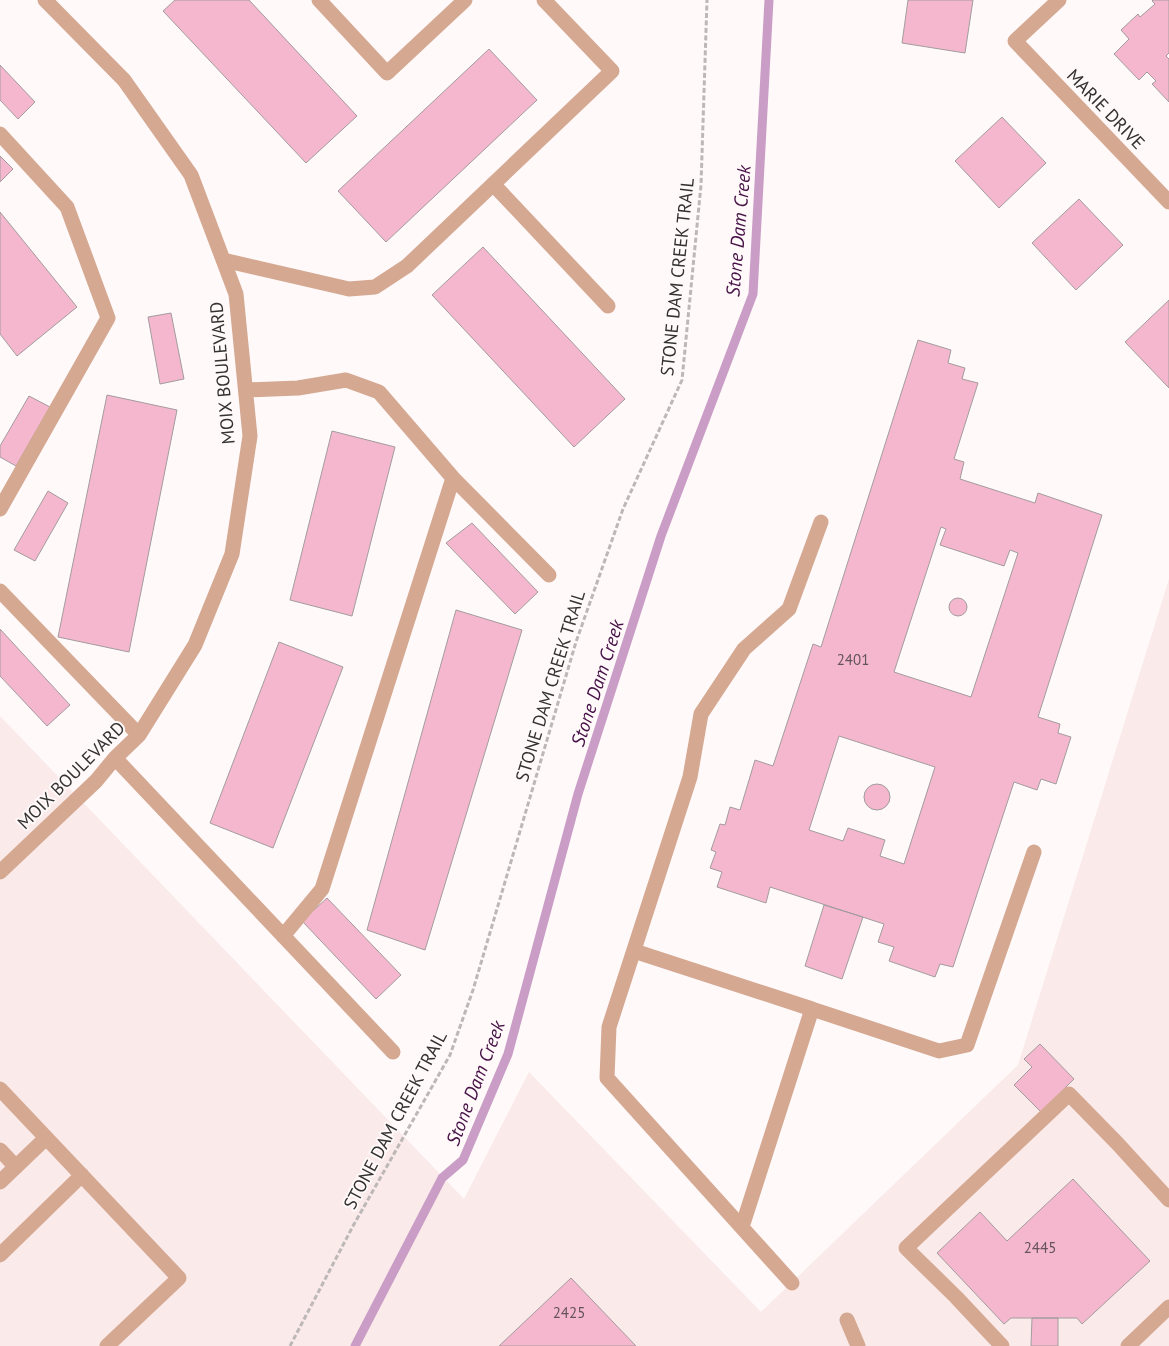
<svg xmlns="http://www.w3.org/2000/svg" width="1169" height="1346" font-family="'PT Sans',sans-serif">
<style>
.built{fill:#faeae9}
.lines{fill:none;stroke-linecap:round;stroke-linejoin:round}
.stream{stroke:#c99dc6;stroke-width:9}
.building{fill:#f5b7ce;stroke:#a29c9e;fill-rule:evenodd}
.path{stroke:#bdb8b8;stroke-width:3;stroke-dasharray:5 2.5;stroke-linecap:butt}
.minor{stroke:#d5a892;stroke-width:15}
.labels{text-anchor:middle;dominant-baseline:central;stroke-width:4;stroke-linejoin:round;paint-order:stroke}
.number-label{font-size:15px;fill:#645358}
.street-label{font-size:18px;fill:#343231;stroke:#fff9f9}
.water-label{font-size:19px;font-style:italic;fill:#461146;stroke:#fff9f9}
</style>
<rect width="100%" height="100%" fill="#fff9f9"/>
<!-- built -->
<path class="built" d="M1169,579v767h-1169v-630l464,483 65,-127 232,240 257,-247z"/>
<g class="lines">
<!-- stream -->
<path class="stream" d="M355,1346l87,-168 21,-18 45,-106 70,-260 83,-258 92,-242 16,-294"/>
</g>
<!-- building -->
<path class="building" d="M175,0h74l108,116 -51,47 -143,-152z
M908,0h65l-8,53 -63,-10z
M1153,0h16v53l-3,3 3,3v43l-17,-18 4,-3 -9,-9 -8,8 -25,-26 15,-15 -8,-9 17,-16 2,3 15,-13 -3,-3z
M489,49l48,51 -151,142 -48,-51z
M0,65l35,37 -17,17 -18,-19z
M1002,117l44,46 -47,45 -44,-47z
M0,156l13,13 -13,13z
M1079,199l44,46 -47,45 -44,-47z
M0,212l77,95 -60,49 -17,-22z
M483,247l142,152 -51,48 -142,-152z
M1169,300v88l-44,-46z
M171,313l13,66 -24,5 -12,-67z
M918,340l33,10 -3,13 17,5 -3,11 16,4 -24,76 10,3 -4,17 75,24 3,-10 64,22 -64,202 22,7 -2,9 13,4 -15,47 -15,-5 -4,11 -23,-8 -61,185 -13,-3 -5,13 -46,-16 5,-14 -16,-5 6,-18 -114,-37 -4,16 -49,-16 5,-15 -12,-4 6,-16 -5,-2 9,-26 5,1 5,-18 10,3 15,-50 18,6 40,-122 8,3zM941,527l5,2 -6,16 64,21 6,-16 8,3 -47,144 -77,-25zM839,736l96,31 -31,97 -24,-8 5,-16 -37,-12 -5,13 -34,-11z
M107,395l70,15 -48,242 -71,-15z
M29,396l21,11 -34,59 -16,-9v-11z
M332,431l63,16 -43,169 -62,-16z
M48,491l20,12 -33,58 -21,-11z
M472,523l66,69 -23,22 -69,-71z
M949 607a9 9 0 1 1 18 0a9 9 0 1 1-18 0Z
M456,610l66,20 -97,320 -58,-20z
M0,629l70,76 -23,21 -47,-50z
M279,642l64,25 -70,181 -63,-25z
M864 797a13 13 0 1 1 26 0a13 13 0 1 1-26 0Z
M327,898l74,77 -25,24 -74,-78z
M824,905l39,12 -21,62 -37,-13z
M1040,1044l34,35 -33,33 -27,-27 18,-18 -8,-8z
M1073,1179l77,82 -68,63 -5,-6h-66l-7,6 -67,-71 43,-41 27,29z
M571,1278l65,68h-137z
M1032,1318h26v28h-27z"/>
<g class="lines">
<!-- path -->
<path class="path" d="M290,1346l63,-120 97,-171 23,-65 103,-348 47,-133 59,-129 19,-195 6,-185"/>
<!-- minor -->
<path class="minor" d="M319,0l68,73 78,-73
M1059,0l-44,41 154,161
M0,134l67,73 41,111 -108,191
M493,184l115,122
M223,260l126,29 26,-2 32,-21 205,-195 -68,-71
M246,390l52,-2 48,-8 33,12 74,86 -131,411 -39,47
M453,478l96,97
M0,591l139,144
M115,758l278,294
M0,872l96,-91 19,-23 24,-23 56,-90 37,-91 18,-118 -14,-142 -45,-119 -67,-95 -79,-80
M634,951l178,58
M0,1089l179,189 -72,68
M0,1150l16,17
M0,1182l46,-44
M742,1227l70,-218 127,42 28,-6 67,-193
M0,1255l82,-80
M792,1283l-185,-205 2,-51 81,-250 11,-63 43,-65 45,-40 32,-87
M847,1320l11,26
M1002,1346l-46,-49 -50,-49 163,-154 48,49 52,57
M1128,1346l41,-39"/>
</g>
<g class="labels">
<!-- number labels -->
<g class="number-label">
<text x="853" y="659">2401</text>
<text x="1040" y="1247">2445</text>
<text x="569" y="1312">2425</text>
</g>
<!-- street labels -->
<g class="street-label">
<text transform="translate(1106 109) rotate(46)">MARIE DRIVE</text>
<text transform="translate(677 277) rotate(-84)">STONE DAM CREEK TRAIL</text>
<text transform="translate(222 373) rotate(-95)">MOIX BOULEVARD</text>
<text transform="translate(550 686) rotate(-73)">STONE DAM CREEK TRAIL</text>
<text transform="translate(71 775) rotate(-45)">MOIX BOULEVARD</text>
<text transform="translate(395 1120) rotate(-62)">STONE DAM CREEK TRAIL</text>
</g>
<!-- water labels -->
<g class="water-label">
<text transform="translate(738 231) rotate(-85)">Stone Dam Creek</text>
<text transform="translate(597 683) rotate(-72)">Stone Dam Creek</text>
<text transform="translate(475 1083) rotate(-69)">Stone Dam Creek</text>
</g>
</g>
</svg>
